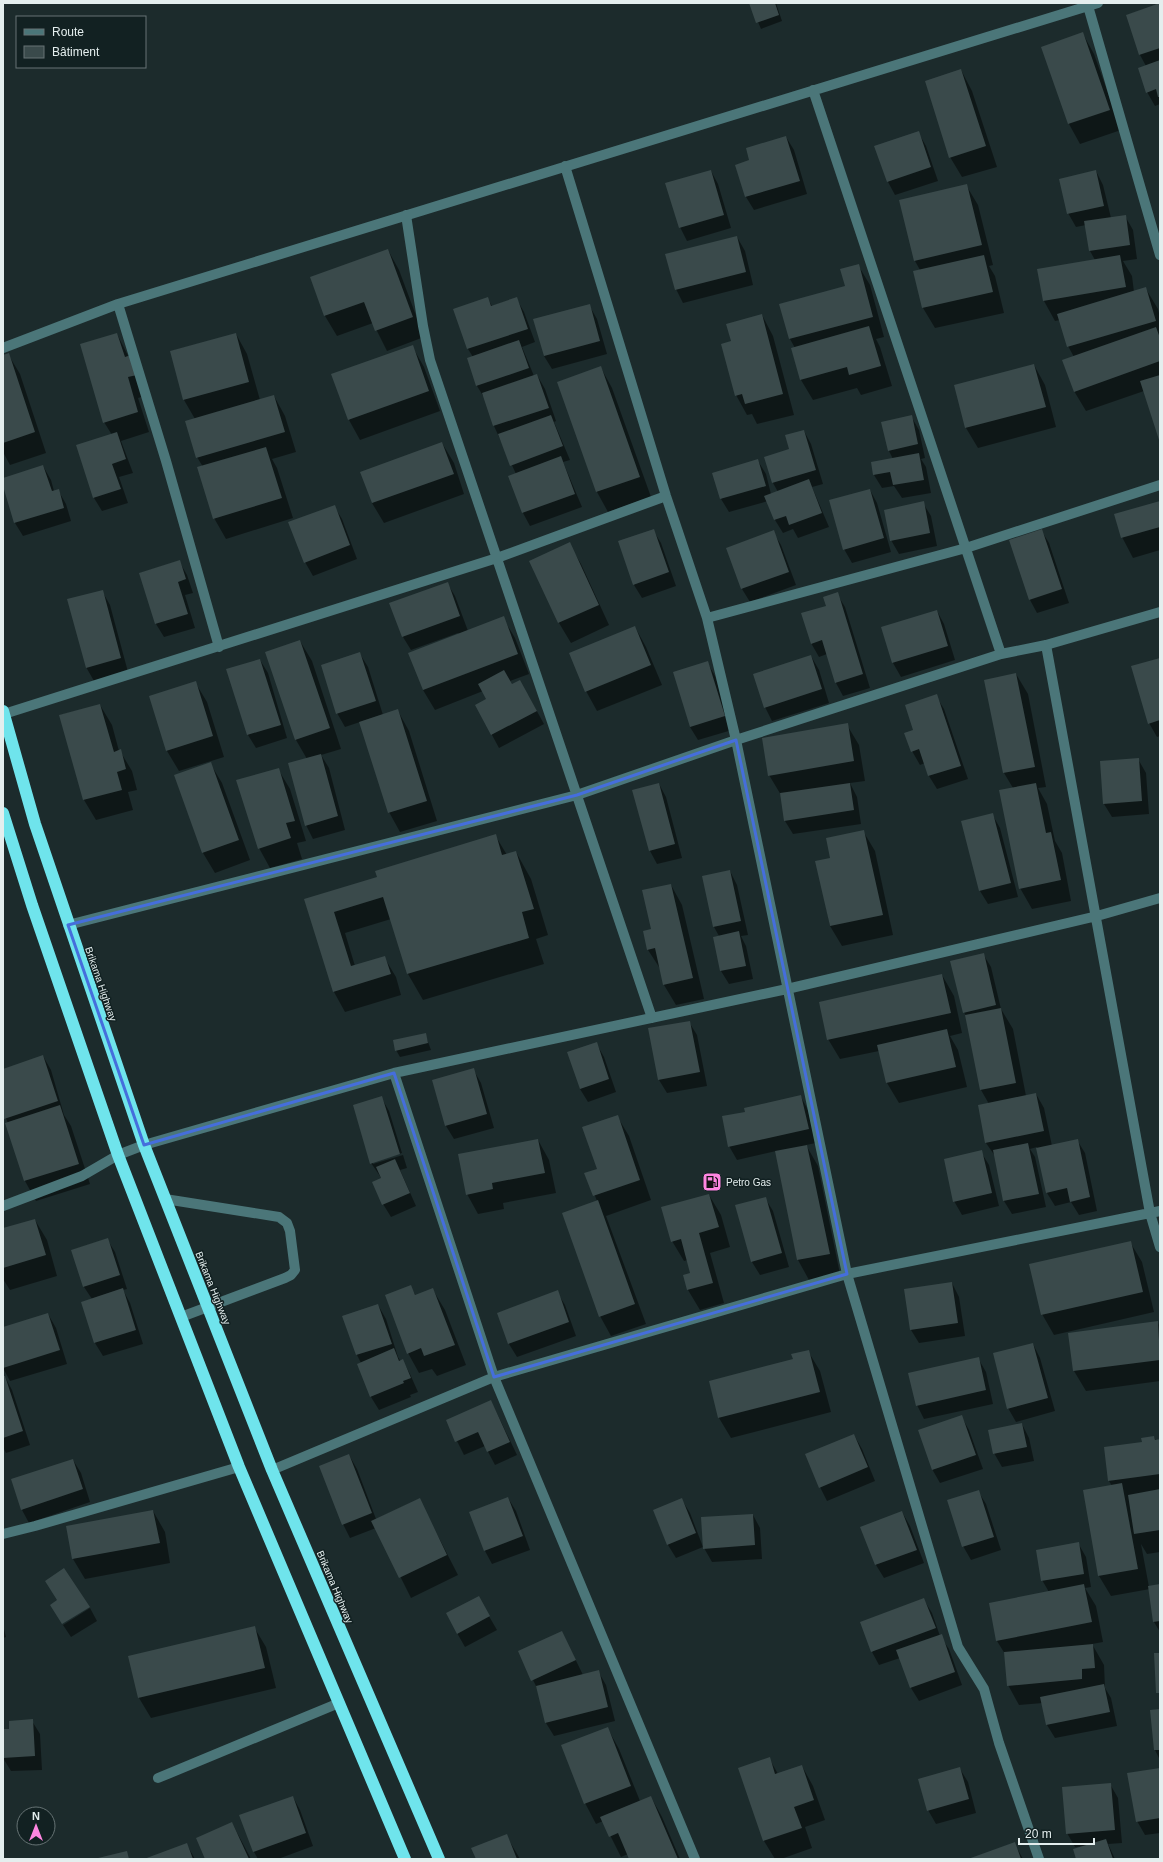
<svg xmlns="http://www.w3.org/2000/svg" width="1163" height="1862" font-family="Arial,sans-serif">
<style>
.shadow{fill:#0007}
.building{fill:#3a4a4b}
.lines{fill:none;stroke-linecap:round;stroke-linejoin:round}
.minor{stroke:#4b7679;stroke-width:10}
.highway{stroke:#6fe4ec;stroke-width:12}
.marked{fill:none;stroke:#456edc;stroke-width:3;stroke-linejoin:round}
.labels{text-anchor:middle;dominant-baseline:central;stroke-width:3;stroke-linejoin:round;paint-order:stroke}
.street-label{font-size:10px;fill:#e4eeee;stroke:#122122}
.poi-label{font-size:10px;fill:#e4eeee;stroke:#122122;text-anchor:start}
</style>
<rect width="100%" height="100%" fill="#1c2b2c"/>
<!-- shadow -->
<path class="shadow" d="M750,3h26l6,18 -21,8z
M1160,4v100l-5,2 -8,-14 -1,-26 -6,-11 -13,-40z
M1083,34l11,20 27,76 -41,14 -11,-20z
M961,70l11,21 25,76 -35,10 -12,-20z
M918,132l8,14 12,35 -43,14 -7,-13z
M786,137l8,13 13,44 -53,16 -8,-13 -10,-32 15,-4z
M711,171l7,13 13,44 -44,13 -7,-14z
M1096,171l7,14 8,33 14,-2 8,14 4,29 -14,2 9,15 2,16 12,-3 12,20 2,8v124l-16,-50 -58,20 -12,-20v-34l-6,-11 -8,-26 -5,1 -11,-20 -6,-31 57,-10 -5,-9 -4,-26 -10,2 -8,-14z
M966,185l12,20 15,60 -4,1 6,10 9,37 -69,15 -12,-20 -9,-36 6,-2 -5,-9z
M737,237l8,14 8,34 -70,18 -7,-14z
M388,250l11,20 25,67 -37,14 -14,-28 -36,13 -12,-20 -14,-38z
M858,265l12,20 14,52 -8,2 4,8 12,39 -31,9 -4,-7 -44,12 -12,-20 -9,-31 3,-1 -5,-9 -10,-34 67,-18z
M516,298l8,14 11,30 -13,5 12,29 3,-1 8,14 11,32 -2,1 16,38 -7,2 19,45 -52,19 -7,-13 -7,-39 -22,-48 -9,-27 -8,-13 -9,-27 5,-2 -5,-8 20,-50 4,7z
M589,305l8,14 10,35 -55,15 -8,-13z
M762,315l11,21 21,79 -37,9 -5,-10 -5,1 -11,-20 -4,-53z
M117,334l31,61 -10,3 11,34 -28,9 12,32 -14,4 9,26 -26,8 -8,-13 -17,-52 35,-11 -8,-13z
M236,334l11,20 13,46 14,-4 11,20 11,36 -24,7 5,9 16,50 -67,21 -12,-21 -11,-51 -6,-10 -2,-38 -11,-19 -13,-49z
M412,346l12,21 16,44 -80,29 -11,-20z
M8,354l12,20 26,79 -36,12 -7,-13v-96z
M1034,365l11,20 11,42 -78,21 -12,-20 -11,-42z
M601,368l11,20 39,109 -43,15 -11,-20 -39,-110z
M911,416l8,14 6,28 -4,1 5,8 5,26 -29,5 -8,-12 -12,2 -8,-13 19,-16 -4,-8z
M804,431l7,13 12,40 -11,3 17,40 -31,11 -5,-9 -10,4 -8,-13 -7,-19 -39,11 -8,-13 37,-38 8,13 5,20 7,-2 -5,-9 -8,-25 26,-8z
M442,443l12,20 10,31 -80,29 -12,-20z
M43,466l8,14 3,11 4,-1 8,14 5,17 -48,15 -8,-13 -12,-44z
M870,490l7,13 14,49 -39,11 -8,-14z
M1160,502v48l-27,8 -11,-21z
M923,503l8,13 6,30 -38,8 -8,-14z
M334,506l8,13 15,40 -44,17 -8,-14z
M653,530l8,13 15,43 -34,12 -8,-13z
M1041,530l8,13 20,60 -32,10 -7,-13 -20,-59z
M773,532l8,13 15,40 -46,17 -8,-13z
M569,544l12,20 28,61 -38,18 -12,-20 -28,-62z
M179,561l8,14 6,18 -8,2 10,33 -31,9 -8,-13 -16,-51z
M447,583l8,13 13,35 35,-13 12,20 14,36 -19,7 2,4 16,10 16,29 -45,24 -7,-13 -5,-36 -4,-8 -48,19 -12,-20 36,-56 -1,-1 -47,17 -8,-13z
M102,591l8,14 18,67 -34,9 -8,-14z
M837,594l8,13 25,81 -27,8 -7,-13 -9,-29 -8,3 -8,-14 17,-36z
M937,611l7,13 11,36 -54,17 -8,-14 -11,-35z
M635,627l11,20 16,38 -65,26 -11,-20z
M300,641l12,20 29,88 -20,6 8,13 16,62 -32,9 -7,-14 1,-66 -11,-19z
M360,654l8,13 15,48 15,-4 11,20 28,90 -37,11 -11,-20 -29,-90 -15,5 -8,-14z
M811,656l8,14 10,33 -57,18 -7,-14z
M1160,659v77l-3,1 -8,-14z
M260,660l8,13 19,65 -31,10 -8,-13z
M707,662l8,14 17,54 -34,10 -8,-13z
M1016,674l12,20 18,93 -8,1 9,16 8,37 7,12 9,48 -39,8 -12,-21 -7,-100 -9,-15z
M195,682l12,20 17,55 -45,14 -12,-20 -17,-54z
M936,696l8,13 24,70 -31,10 -8,-13 -4,-13 -5,2 -8,-14 3,-21z
M100,705l12,20 7,26h1l12,20 5,19 -9,2 5,18 -37,10 -12,-20 -24,-85z
M847,725l12,20 6,36 -15,2 7,14 4,27 -68,10 -8,-13 -4,-26 -12,-20z
M1138,759l8,14 3,41 -37,3 -8,-13z
M210,763l12,20 28,77 -35,13 -12,-20 -28,-77z
M278,769l12,20 16,52 -9,2 5,16 -32,9 -11,-20z
M659,784l7,13 16,61 -25,6 -7,-13z
M992,814l8,14 18,69 -30,7 -8,-13 -18,-69z
M863,831l12,20 18,84 -51,11 -12,-20 -13,-64 14,-3z
M495,835l12,20 9,-3 15,27 17,56 -12,4 8,25 -121,36 -15,-26 -17,-55 -46,14 10,33 29,-9 12,20 5,18 -56,17 -11,-20 -29,-92 72,-22z
M730,871l7,14 11,50 -7,1 5,10 7,33 -24,5 -8,-13 -7,-34 5,-1 -5,-9z
M671,885l11,20 22,94 -28,6 -12,-20 -3,-15 -13,-20 4,-20z
M983,954l8,13 10,42 12,20 13,67 10,-2 8,14 8,38 25,-6 8,13 12,58 -18,4 -8,-13 -16,4 -8,-13 -10,-46 -7,2 5,8 11,50 -34,7 -8,-13 -9,-45 -9,-13 3,-39 -8,-14 -15,-74 -2,-4z
M942,975l12,21 8,37 -12,3 8,14 9,37 -68,16 -12,-20 -8,-32 -39,8 -12,-20z
M689,1022l8,13 10,51 -40,7 -8,-13z
M425,1034l6,16 -31,7 -4,-7z
M596,1043l8,14 12,35 -28,10 -8,-13z
M43,1056l8,14 13,45 7,11 19,58 -54,17 -11,-20 -19,-58h2l-5,-11v-42z
M473,1069l8,14 13,45 -40,11 -8,-13 -13,-45z
M381,1097l8,14 13,42 -29,9v2l30,-9 4,13 -7,2 16,36 -25,11 -8,-13 -1,-25 -11,-16z
M801,1097l7,13 8,33 -10,2 12,21 22,108 -31,6 -11,-20 -22,-109 -39,9 -8,-14 17,-34z
M617,1116l12,20 22,64 -45,16 40,108 -35,12 -11,-20 -3,-115 -11,-28 12,-3z
M538,1140l11,20 7,33 -53,10 1,6 -26,5 -11,-20z
M981,1152l8,13 10,41 -37,9 -8,-14z
M709,1195l12,20 9,32 -20,6 14,50 -24,7 -12,-20 4,-17 -4,-13 -4,1 -12,-20z
M765,1198l8,13 16,56 -29,8 -8,-13z
M35,1220l12,20 10,36 -47,14 -7,-11v-49z
M107,1239l8,13 12,37 -4,1 7,13 13,41 -40,12 -8,-13 -13,-41 10,-3 -8,-12 -12,-37z
M1130,1242l12,20 12,50 -100,23 -12,-21z
M952,1283l7,14 6,39 -46,7 -8,-13z
M410,1286l6,10 17,-6 12,20 21,55 -29,11 -5,-7 -13,4 -11,-20z
M557,1292l8,13 11,31 -59,21 -8,-13 -11,-31z
M378,1305l8,14 12,38 3,5 2,-1 7,13 8,18 -8,3 1,2 -32,13 -8,-13 -13,-33 3,-1 -4,-8 -13,-38z
M48,1314l8,14 11,36 -57,17 -7,-13v-40z
M1158,1323l2,4v54l-74,10 -12,-20z
M1033,1344l7,14 15,53 -39,11 -8,-14z
M808,1351l12,20 11,41 -100,26 -12,-20 -9,-36 84,-22z
M978,1358l8,14 7,32 -69,15 -7,-14z
M3,1377h2l7,13 18,55 -24,8 -3,-6z
M491,1401l26,54 -22,10 -10,-19 -21,9 -17,-34z
M961,1416l8,14 14,39 -43,14 -8,-14z
M1022,1424l7,14 5,23 -32,6 -8,-14z
M854,1435l8,14 13,32 -48,20 -7,-14z
M1154,1437l2,4 4,-1v112l-13,2 -6,-10 8,43 11,-2v47l-6,-10 -4,-33 -39,7 -12,-20 13,-90 -3,-5 -4,-33 38,-5z
M349,1455l8,14 19,50 43,-20 39,76 -47,23 -35,-70 -26,10 -7,-14z
M73,1460l8,13 9,29 -61,21 -7,-13z
M978,1491l8,13 15,46 -30,10 -8,-14z
M508,1498l8,13 14,39 -38,14 -7,-13 -15,-39z
M682,1500l8,13 13,34 -27,11 -8,-13 -14,-34z
M153,1511l12,21 5,31 -85,16 -12,-20z
M902,1512l8,14 14,37 -40,15 -8,-13 -14,-38z
M753,1515l7,13 2,31 -50,3 -8,-14z
M1078,1543l8,14 5,30 -6,1 11,18 7,36 -11,2 12,21 1,23 6,10 6,28 -62,12 -8,-13 -4,-22 -24,2 -11,-20 -3,-31 -8,-13 52,-49 -7,-12z
M924,1600l8,13 8,23 9,13 13,36 -43,16 -8,-13 -11,-30 -21,7 -7,-13z
M90,1608l7,13 -26,16 -8,-12z
M486,1611l11,19 -32,17 -8,-14z
M3,1625l3,12 -3,1z
M254,1627l12,20 10,41 -125,30 -12,-20 -10,-41z
M562,1632l21,43 15,-4 8,14 9,36 -61,15 -8,-13 -8,-33 -19,-38z
M1160,1710v50l-5,-10 -4,-39z
M32,1721l8,13 2,36 -31,1 -8,-13v-28h8z
M608,1729l11,20 21,52 11,-4 11,20 18,42h-50l-2,-5 -7,3 -18,-36 -7,3 -11,-21z
M769,1758l9,16 24,-8 11,20 12,34 -20,7 7,21 -31,11h-6l-11,-18z
M960,1769l8,13 8,31 -40,11 -8,-14z
M1160,1769v64l-15,2 -8,-14z
M1110,1784l8,14 4,45 -14,1 7,15h-38l7,-13 -9,1 -8,-14z
M293,1797l7,13 13,36 -35,13h-20l-4,-7z
M232,1823l19,36h-45z
M506,1835l14,24h-43z
M1014,1843l9,16h-53z
M187,1845l8,14h-48z"/>
<!-- building -->
<path class="building" d="M749,3h26l4,12 -23,8z
M1160,3v45l-21,7 -13,-40z
M1083,32l27,78 -42,14 -27,-77z
M1160,60v37h-2l-2,-8 -10,4 -8,-25z
M961,69l25,77 -37,12 -24,-77z
M919,131l12,36 -44,15 -13,-36z
M786,136l14,45 -55,16 -10,-32 14,-5 -3,-12z
M711,170l13,45 -45,13 -14,-45z
M1096,170l8,36 -37,8 -8,-35z
M967,184l15,61 -68,16 -15,-61z
M1126,215l4,30 -41,6 -5,-30z
M737,236l9,36 -71,18 -10,-36z
M388,249l25,68 -38,14 -11,-29 -40,14 -14,-39z
M984,255l9,37 -71,16 -9,-37z
M1120,255l6,32 -83,14 -6,-32z
M859,264l14,53 -84,22 -10,-35 66,-18 -5,-17z
M1146,287l10,34 -89,26 -10,-33z
M488,297l3,9 26,-9 11,32 -61,20 -14,-40z
M590,304l10,37 -56,15 -11,-37z
M762,314l21,80 -38,10 -3,-10 -7,2 -14,-52 10,-3 -5,-17z
M869,326l12,40 -32,9 -2,-8 -47,13 -9,-32z
M1156,327l4,11v23l-86,31 -12,-32z
M117,333l8,24 6,-2 6,20 -9,2 10,35 -35,11 -23,-79z
M236,333l13,49 -66,18 -13,-49z
M519,340l10,28 -53,18 -9,-28z
M413,345l16,46 -81,29 -17,-46z
M9,353l26,79 -32,11v-88z
M1034,364l12,43 -81,21 -11,-43z
M601,366l39,111 -44,15 -39,-110z
M537,374l12,34 -56,18 -11,-33z
M1160,375v68l-20,-62z
M274,395l11,37 -89,26 -11,-37z
M551,415l12,31 -53,20 -12,-32z
M912,415l6,29 -30,7 -7,-29z
M804,430l12,40 -44,13 -8,-26 25,-8 -4,-14z
M117,432l9,27 -14,5 9,25 -28,9 -17,-53z
M442,442l12,32 -82,29 -12,-31z
M266,447l16,51 -69,21 -16,-52z
M919,453l5,27 -31,5 -3,-13 -17,3 -2,-13z
M561,456l14,38 -53,19 -14,-37z
M758,459l8,27 -46,13 -8,-26z
M43,465l9,26 7,-2 5,19 -50,15 -11,-37v-8z
M809,479l13,34 -33,12 -3,-9 -12,4 -10,-24z
M870,489l14,49 -41,12 -14,-50z
M924,501l6,32 -40,8 -6,-31z
M1160,501v26l-39,11 -7,-24z
M335,505l15,40 -46,18 -16,-41z
M654,529l15,43 -36,13 -15,-44z
M1042,529l20,60 -33,11 -20,-60z
M774,530l15,42 -48,17 -15,-41z
M570,542l29,63 -41,18 -29,-62z
M180,560l6,19 -8,3 10,32 -33,10 -16,-51z
M448,582l12,34 -58,21 -13,-34z
M103,590l18,68 -35,10 -19,-69z
M838,592l25,82 -28,9 -13,-43 -11,4 -10,-31 25,-7 -3,-9z
M937,610l11,36 -56,17 -11,-36z
M504,616l14,38 -95,36 -15,-37z
M635,626l16,39 -66,27 -16,-39z
M300,640l30,88 -35,12 -30,-88z
M360,652l16,49 -40,13 -15,-49z
M811,655l11,34 -58,19 -11,-34z
M1160,658v62l-12,4 -17,-58z
M260,659l21,66 -34,10 -21,-66z
M708,661l17,55 -35,11 -17,-55z
M504,670l8,14 8,-4 17,31 -46,24 -16,-30 11,-6 -8,-15z
M1016,673l19,94 -32,6 -19,-93z
M196,681l17,55 -47,15 -17,-55z
M937,694l24,72 -33,10 -9,-27 -8,3 -7,-19 9,-3 -8,-25z
M100,704l14,48 7,-3 5,20 -9,3 5,18 -39,10 -24,-85z
M398,709l29,92 -39,12 -29,-91z
M848,723l6,38 -86,15 -6,-38z
M321,754l17,62 -33,10 -17,-63z
M1139,758l3,43 -39,3 -3,-43z
M211,762l28,78 -37,13 -28,-78z
M279,768l16,53 -9,2 5,15 -33,11 -22,-69z
M659,783l16,61 -26,7 -17,-61z
M850,783l4,27 -70,11 -4,-28z
M1036,783l10,50 5,-1 10,48 -42,9 -20,-99z
M993,813l18,70 -32,8 -18,-70z
M864,830l19,85 -53,11 -15,-65 15,-3 -4,-20z
M496,834l6,21 14,-4 18,58 -12,3 7,26 -122,36 -24,-77 -49,15 17,54 34,-10 6,18 -58,18 -29,-93 73,-22 -2,-6z
M730,870l11,51 -28,6 -11,-51z
M671,884l22,94 -30,7 -8,-37 -8,2 -4,-19 8,-2 -9,-39z
M739,931l7,35 -26,5 -7,-34z
M984,953l12,52 -33,8 -13,-52z
M942,974l9,39 -124,27 -8,-38z
M1001,1008l15,75 -36,7 -15,-75z
M690,1021l10,51 -42,8 -10,-52z
M947,1029l9,38 -70,16 -9,-38z
M426,1033l2,10 -33,8 -2,-11z
M597,1042l12,37 -29,10 -13,-37z
M43,1055l15,46 -54,18 -1,-50z
M474,1068l13,46 -42,12 -13,-46z
M1036,1093l8,38 -59,12 -7,-38z
M801,1095l8,34 -81,18 -6,-31 23,-4 -1,-4z
M382,1096l18,58 -30,10 -17,-59z
M60,1105l19,59 -55,17 -19,-58z
M618,1115l22,65 -47,16 -9,-23 13,-4 -15,-42z
M538,1139l7,34 -53,10 1,6 -27,6 -8,-41z
M1078,1139l12,58 -20,5 -3,-14 -21,5 -10,-45z
M1028,1143l11,51 -36,7 -10,-51z
M807,1145l23,109 -33,6 -22,-109z
M982,1150l10,43 -39,9 -9,-43z
M395,1159l15,34 -28,12 -10,-23 9,-4 -5,-11z
M709,1194l10,33 -20,6 14,50 -26,7 -4,-15 7,-2 -9,-34 -10,3 -10,-35z
M766,1197l16,56 -31,9 -16,-57z
M598,1200l37,104 -36,13 -37,-104z
M35,1219l11,36 -43,13v-40z
M108,1238l12,37 -37,12 -12,-37z
M1131,1241l12,51 -102,23 -12,-51z
M952,1282l6,41 -48,7 -6,-41z
M411,1285l4,10 18,-7 22,57 -31,11 -3,-8 -14,6 -22,-59z
M123,1288l13,42 -42,13 -13,-41z
M558,1290l11,32 -61,22 -11,-31z
M378,1304l14,40 -36,11 -14,-39z
M48,1313l12,37 -57,18v-41z
M1158,1321l2,39 -87,11 -5,-38z
M1033,1343l15,55 -41,11 -14,-56z
M394,1348l5,13 4,-2 8,19 -8,3 1,2 -34,14 -13,-33z
M809,1350l11,42 -102,26 -9,-37 84,-22 -2,-5z
M979,1357l7,33 -70,16 -8,-33z
M3,1376h2l18,55 -20,7z
M491,1400l19,42 -23,10 -9,-20 -23,10 -9,-22z
M962,1415l14,40 -44,15 -14,-40z
M1022,1423l5,24 -34,7 -5,-24z
M854,1434l14,33 -49,21 -14,-34z
M1154,1436l1,4 5,-1v35l-52,7 -4,-34 38,-5 -1,-4z
M349,1454l23,59 -30,12 -23,-59z
M73,1459l10,30 -62,21 -10,-31z
M1122,1483l16,86 -40,7 -15,-86z
M1160,1489v41l-26,4 -6,-39z
M979,1490l15,47 -32,10 -15,-47z
M508,1497l15,39 -39,15 -15,-39z
M420,1498l27,57 -48,23 -28,-57z
M682,1498l14,35 -29,12 -14,-35z
M153,1510l7,33 -88,16 -6,-33z
M902,1511l15,39 -42,15 -15,-38z
M753,1514l2,31 -52,4 -2,-32z
M1079,1542l5,32 -43,7 -5,-31z
M64,1568l26,39 -28,17 -12,-19 7,-5 -12,-19z
M1084,1584l8,38 -96,19 -7,-38z
M1160,1584v37l-7,1 -5,-36z
M479,1596l11,20 -33,18 -11,-21z
M924,1598l12,30 -65,24 -11,-30z
M255,1626l10,42 -127,30 -10,-42z
M562,1631l14,29 -45,21 -13,-30z
M942,1634l13,38 -45,16 -14,-38z
M1093,1644l2,24 -13,1v10l-75,7 -3,-34z
M1154,1653h6v40h-4z
M599,1670l9,37 -63,16 -9,-37z
M1104,1684l6,28 -64,13 -6,-28z
M1160,1709v41h-6l-4,-40z
M33,1719l2,37 -32,2v-29h6v-8z
M608,1727l23,59 -47,18 -23,-59z
M770,1757l5,17 27,-9 12,35 -20,7 8,21 -39,13 -25,-73z
M960,1767l9,32 -42,12 -9,-32z
M1160,1768v50l-24,4 -9,-49z
M1111,1783l4,47 -49,4 -4,-47z
M293,1796l13,37 -53,19 -14,-37z
M651,1796l27,63h-49l-11,-26 -9,4 -9,-20z
M232,1822l17,37h-44l-9,-21z
M507,1834l10,25h-41l-5,-11z
M1106,1839l7,20h-37l-3,-10z
M1015,1842l6,17h-53z
M187,1843l6,16h-49z
M127,1851l2,8h-31v-1z"/>
<g class="lines">
<!-- minor -->
<path class="minor" d="M1088,6l72,249
M813,90l188,564
M565,166l101,330 41,122 29,122 111,534 111,373 26,42 15,54 40,116
M406,215l17,111 7,34 222,658
M118,304l48,157 53,186
M3,348l115,-44 980,-301
M707,618l259,-70 194,-63
M1046,645l104,568 10,34
M4,714l493,-156 169,-62
M68,925l509,-130 159,-55 265,-86 45,-9 114,-33
M394,1073l100,304 201,482
M165,1199l114,18 8,6 3,8 5,39 -4,5 -6,3 -104,39
M3,1206l79,-30 36,-21 26,-10 250,-72 393,-84 310,-73 63,-18
M272,1470l222,-93 353,-103 313,-63
M3,1534l32,-8 204,-59
M158,1778l181,-75"/>
<!-- highway -->
<path class="highway" d="M3,711l32,113 109,321 128,325 167,389
M3,813l29,92 86,250 121,312 166,392"/>
</g>
<!-- marked area -->
<path class="marked" d="M736,740l111,534 -353,103 -100,-304 -250,72 -76,-220 509,-130z"/>
<!-- icons -->
<defs>
<g id="fuel-square" transform="scale(1)"><rect x="-9" y="-9" width="18" height="18" rx="4" fill="#fe86e1" stroke="#122122"/><path d="M-5.5-6h7V0h2V4h1.3V-2.5L3-4.5l.8-.8L6-3V5H2.5V1h-1V6h-7ZM-4.2-4.7v3.2H.2V-4.7Z" fill="#111"/></g>
</defs>
<g fill-rule="evenodd">
<use href="#fuel-square" x="712" y="1182"/>
</g>
<g class="labels">
<!-- street labels -->
<g class="street-label">
<text transform="translate(101 984) rotate(71)">Brikama Highway</text>
<text transform="translate(213 1288) rotate(68)">Brikama Highway</text>
<text transform="translate(335 1587) rotate(67)">Brikama Highway</text>
</g>
<!-- poi labels -->
<g class="poi-label">
<text x="726" y="1182">Petro Gas</text>
</g>
</g>
<!-- border -->
<rect width="1163" height="1862" fill="none" stroke="#e4eeee" stroke-width="8"/>
<!-- legend -->
<rect x="16" y="16" width="130" height="52" fill="#122122" stroke="#667374"/>
<rect x="24" y="29" width="20" height="6" fill="#4b7679" stroke="#667374"/>
<text x="52" y="36" font-size="12" fill="#e4eeee">Route</text>
<rect x="24" y="46" width="20" height="12" fill="#3a4a4b" stroke="#667374"/>
<text x="52" y="56" font-size="12" fill="#e4eeee">Bâtiment</text>
<!-- north arrow -->
<g transform="translate(36 1826)"><circle r="19" fill="#122122" stroke="#667374"/>
<path d="M0-3L7 15L0 10L-7 15Z" fill="#fe86e1"/>
<text y="-6" font-size="11" font-weight="bold" text-anchor="middle" fill="#e4eeee">N</text>
</g>
<!-- scale -->
<path d="M1019 1838v6h75v-6" fill="none" stroke="#e4eeee" stroke-width="2"/>
<text x="1025" y="1838" font-size="12" fill="#e4eeee" stroke="#122122" stroke-width="3" paint-order="stroke">20 m</text>
</svg>
